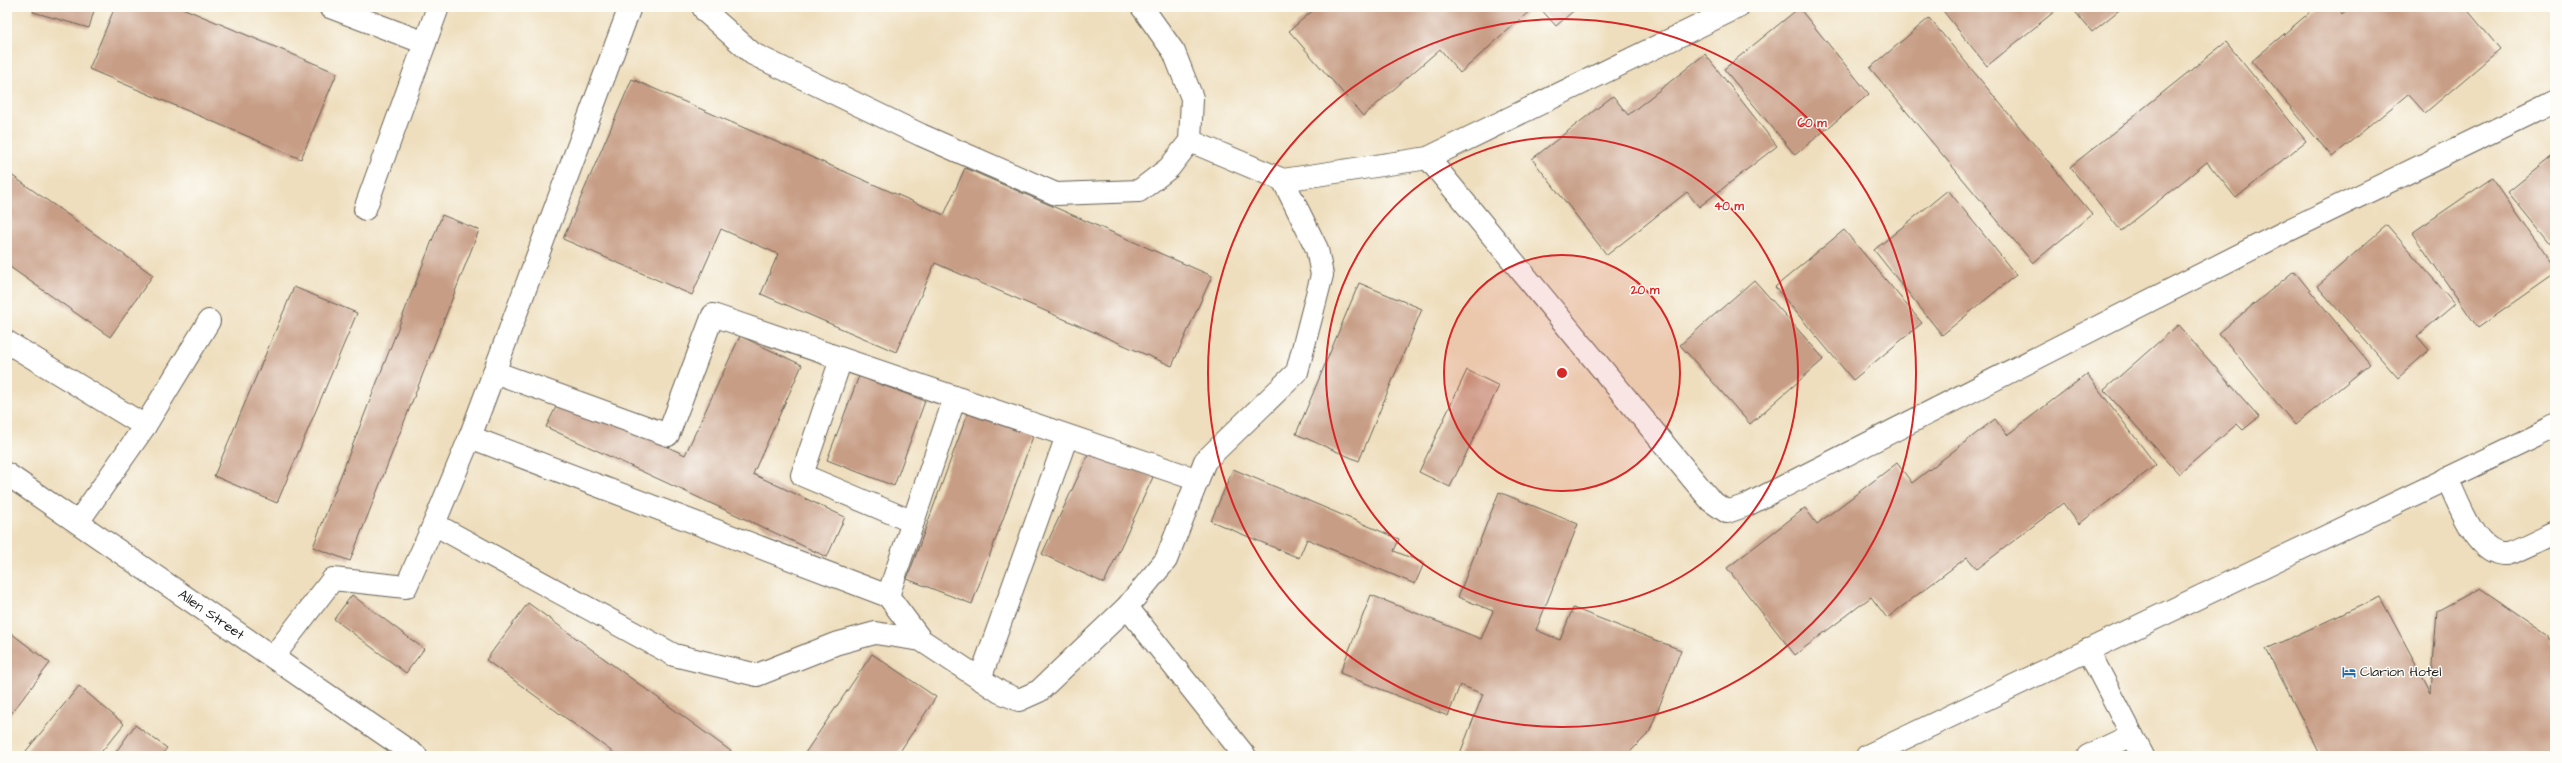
<svg xmlns="http://www.w3.org/2000/svg" width="2562" height="763" font-family="'Architects Daughter',sans-serif">
<style>
.building{fill:#c79d85}
.lines{fill:none;stroke-linecap:round;stroke-linejoin:round}
.minor-casing{stroke:#666054;stroke-width:24}
.minor{stroke:#fff;stroke-width:22}
.ring{fill:none;stroke:#d62828;stroke-width:2}
.labels{text-anchor:middle;dominant-baseline:central;stroke-width:3;stroke-linejoin:round;paint-order:stroke}
.street-label{font-size:14px;fill:#1c1c1c;stroke:#fdfcf7}
.poi-label{font-size:14px;fill:#1c1c1c;stroke:#fdfcf7;text-anchor:start}
.centre{fill:#d62828;stroke:#fdfcf7;stroke-width:2}
.ring-label{font-size:12px;text-anchor:middle;font-weight:bold;fill:#d62828;stroke:#fdfcf7;stroke-width:3;stroke-linejoin:round;paint-order:stroke}
</style>
<rect width="100%" height="100%" fill="#fdfcf7"/>
<filter id="ink" filterUnits="userSpaceOnUse"><feTurbulence type="fractalNoise" baseFrequency=".025" numOctaves="2"/><feDisplacementMap in="SourceGraphic" scale="8" xChannelSelector="R" yChannelSelector="G"/><feConvolveMatrix kernelMatrix="1 2 1 2 8 2 1 2 1" color-interpolation-filters="sRGB"/></filter>
<filter id="wash" filterUnits="userSpaceOnUse"><feTurbulence type="fractalNoise" baseFrequency=".012" numOctaves="4" result="noise"/><feDisplacementMap in="SourceGraphic" scale="16" xChannelSelector="R" yChannelSelector="G"/><feGaussianBlur stdDeviation="0.9" result="paint"/><feColorMatrix in="noise" values="0 0 0 0 0 0 0 0 0 0 0 0 0 0 0 0 0 1.4 0 .05"/><feComposite in="paint" operator="in"/></filter>
<g filter="url(#wash)">
<rect width="100%" height="100%" fill="#eedebd"/>
<g id="blocks">
<!-- building -->
<path class="building" d="M34,7h61l-6,21 -56,-16z
M115,7h65l157,66 -36,86 -212,-90z
M1317,7h217l-74,66 -20,-24 -77,67 -74,-85z
M1539,7h39l-22,19z
M1940,7h120l-73,59z
M2071,7h52l-31,25z
M2316,7h21l5,7 8,-7h115l35,42 -75,64 -17,-19 -76,63 -80,-96z
M1799,8l70,86 -74,61 -71,-86z
M1929,18l163,196 -59,49 -163,-195z
M2226,42l80,99 -70,57 -29,-36 -86,69 -51,-64z
M1705,54l72,92 -78,61 -12,-15 -80,63 -75,-96 81,-63 15,19z
M632,79l312,136 21,-47 247,108 -40,90 -237,-103 -39,89 -135,-58 17,-40 -57,-25 -29,66 -129,-56z
M2555,154v96l-47,-58z
M7,172l146,103 -43,62 -103,-72z
M2492,178l63,90v6l-77,54 -66,-95z
M1948,190l68,85 -74,60 -68,-85z
M442,215l37,15 -129,331 -37,-14z
M2387,225l68,79 -38,32 12,14 -31,28 -81,-92z
M1844,230l78,93 -69,57 -78,-93z
M2294,271l76,93 -75,61 -76,-92z
M1754,280l70,79 -74,65 -70,-79z
M1359,283l63,26 -63,152 -63,-27z
M294,287l63,26 -80,190 -63,-27z
M2178,325l81,92 -16,13 -6,-6 -58,50 -75,-84z
M740,336l62,29 -49,109 92,43 -18,40 -281,-130 15,-30 124,58z
M1467,370l32,16 -49,101 -31,-15z
M2087,374l69,91 -77,59 -16,-21 -86,66 -10,-12 -80,61 -16,-21 -76,58 -68,-87 78,-60 12,16 80,-61 15,20 83,-64 12,16z
M859,376l66,25 -31,85 -67,-26z
M970,407l65,24 -63,173 -65,-25z
M1091,449l62,28 -49,106 -62,-29z
M1233,469l166,70 -5,12 30,12 -9,21 -108,-45 -8,19 -88,-37z
M1499,492l79,32 -42,106 24,10 13,-32 108,42 -32,83 -23,23h-167l24,-62 -23,-9 -12,31 -108,-43 31,-78 110,44 12,-28 -35,-14z
M2480,588l67,46 8,19v103h-234l-55,-107 114,-52 51,95 6,-81z
M352,595l72,54 -18,24 -72,-54z
M528,603l204,149 -3,4h-111l-132,-96z
M7,630l43,33 -43,56z
M872,654l64,43 -39,59h-94z
M79,686l45,38 -26,32h-76z
M135,725l32,23 -6,8h-48z"/>
</g>
</g>
<g filter="url(#ink)">
<use href="#blocks" fill-opacity="0" stroke="#666054" stroke-width="1"/>
<g class="lines">
<!-- minor casing -->
<g class="minor-casing">
<g id="minor">
<path d="M330,7l95,36 13,-36"/>
<path d="M630,7l-160,430 -36,87 240,131 83,20 78,-31 40,-11 46,7 79,52 19,8 20,-9 88,-84 39,-47 39,-99 92,-89 25,-97 -5,-26 -34,-69"/>
<path d="M703,7l3,5 47,42 168,81 135,59 83,-3 30,-23 21,-27 2,-43 -18,-46 -32,-45"/>
<path d="M1190,141l93,39 145,-22 310,-151"/>
<path d="M1428,158l283,343 16,11 20,-7 534,-271 274,-133"/>
<path d="M365,209l60,-166"/>
<path d="M7,342l138,84 -67,96"/>
<path d="M841,359l-39,116 111,47"/>
<path d="M494,372l174,63 45,-120 485,165"/>
<path d="M145,426l64,-105"/>
<path d="M470,437l418,159 33,44"/>
<path id="s1" d="M7,474l409,282"/>
<path d="M2447,478c11,23 29,79 60,76 9,-1 38,-17 48,-21"/>
<path d="M888,596l67,-199"/>
<path d="M1127,607l118,149"/>
<path d="M2088,650l55,106"/>
<path d="M273,657l60,-78 73,8 28,-63"/>
<path d="M980,679l87,-243"/>
<path d="M1867,756l688,-329"/>
<path d="M2088,756l44,-21"/>
</g>
</g>
<!-- minor -->
<use href="#minor" class="minor"/>
</g>
</g>
<!-- distance rings -->
<circle cx="1562" cy="373" r="118" fill="#d62828" fill-opacity=".12"/>
<g class="ring">
<circle cx="1562" cy="373" r="118"/>
<circle cx="1562" cy="373" r="236"/>
<circle cx="1562" cy="373" r="354"/>
</g>
<!-- icons -->
<defs>
<g id="hotel-bare" transform="scale(1.08)"><path d="M-6-4.5h1.5V1H6V5H4.5V3h-9V5H-6ZM-4 0a1.8 1.8 0 1 1 3.6 0ZM.5 0V-2.5h3Q6-2.5 6 0Z" fill="#1f6fb2" stroke="#fdfcf7" stroke-width="2.5" paint-order="stroke"/></g>
</defs>
<g fill-rule="evenodd">
<use href="#hotel-bare" x="2349" y="672"/>
</g>
<g class="labels">
<!-- street labels -->
<g class="street-label">
<text stroke="none"><textPath href="#s1" startOffset="248">Allen Street</textPath></text>
</g>
<!-- poi labels -->
<g class="poi-label">
<text x="2360" y="672">Clarion Hotel</text>
</g>
</g>
<circle cx="1562" cy="373" r="6" class="centre"/>
<g class="ring-label">
<text x="1812" y="127">60 m</text>
<text x="1729" y="210">40 m</text>
<text x="1645" y="294">20 m</text>
</g>
<!-- margin -->
<rect width="2562" height="763" fill="none" stroke="#fdfcf7" stroke-width="24"/>
</svg>
